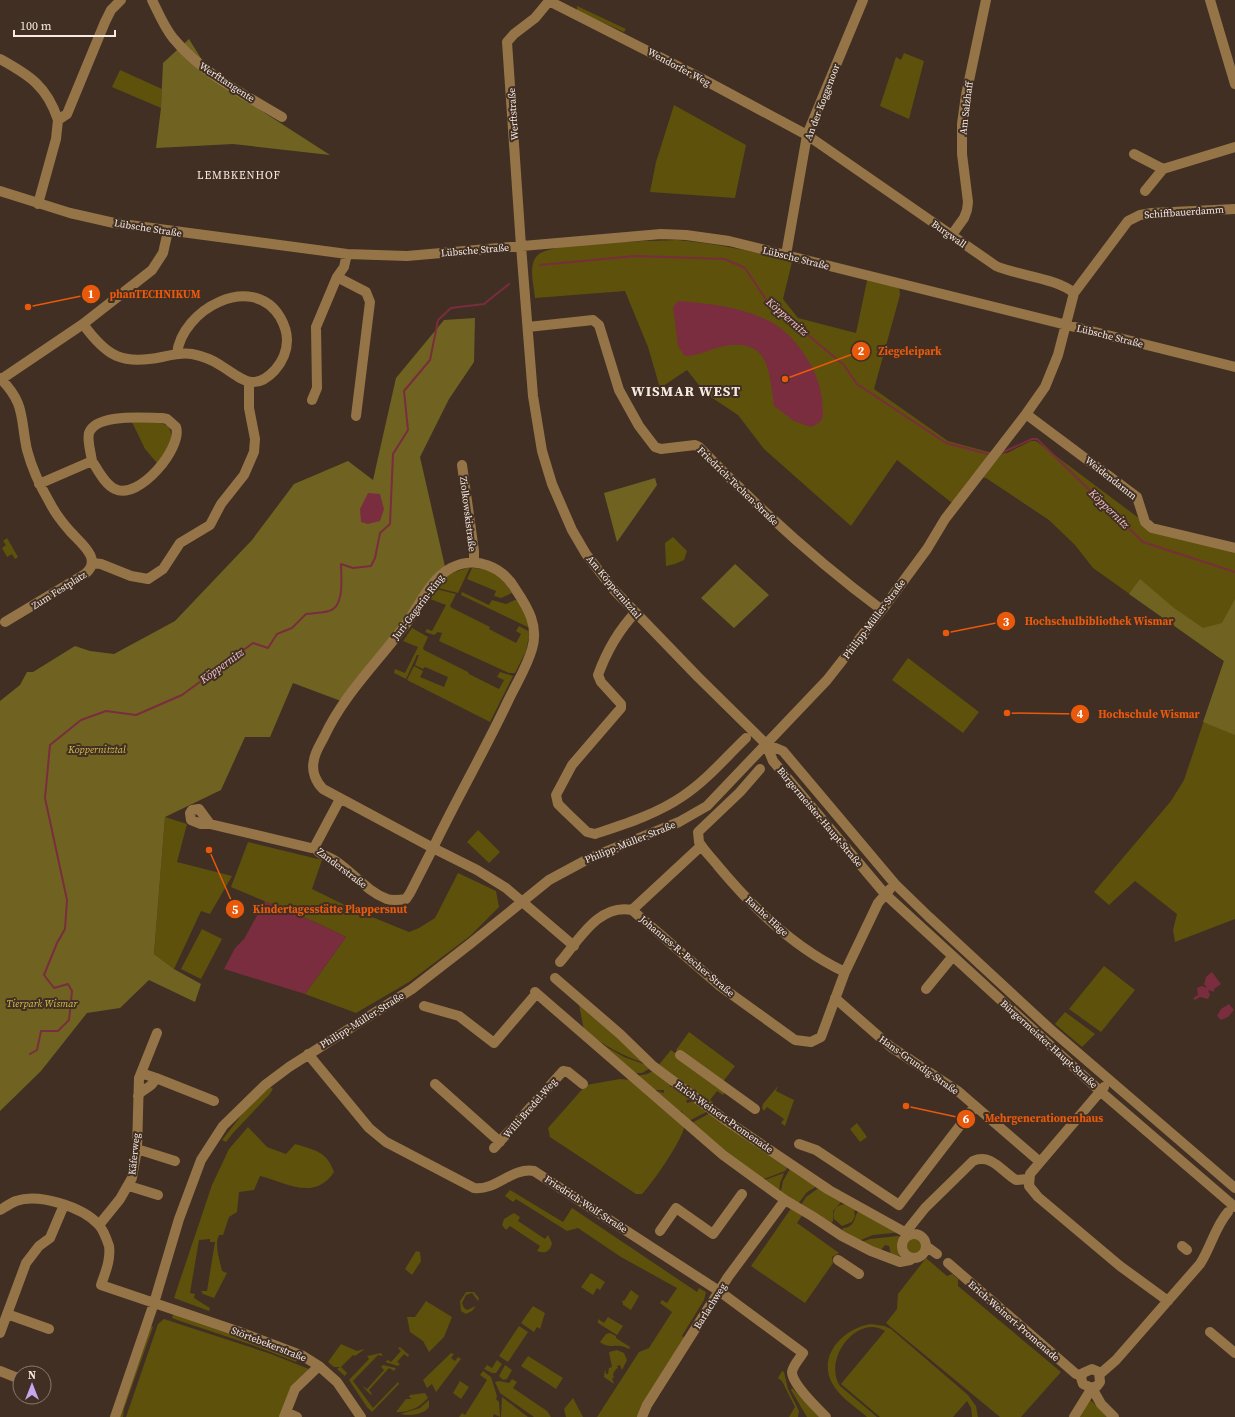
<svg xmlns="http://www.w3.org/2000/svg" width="1235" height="1417" font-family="'Source Serif 4',serif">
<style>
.green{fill:#5e510c}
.forest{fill:#706322}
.water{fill:#792d3e}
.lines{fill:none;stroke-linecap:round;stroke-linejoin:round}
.stream{stroke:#792d3e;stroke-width:2}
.minor{stroke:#957547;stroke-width:10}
.labels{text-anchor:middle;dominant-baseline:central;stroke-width:4;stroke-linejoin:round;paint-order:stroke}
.street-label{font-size:10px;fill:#f6eae2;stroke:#412f23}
.park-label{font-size:10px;font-style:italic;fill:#d6bf4a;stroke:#412f23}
.neighbourhood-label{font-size:11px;letter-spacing:1px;fill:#f6eae2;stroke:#412f23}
.water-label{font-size:11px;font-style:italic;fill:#f6c6cc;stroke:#412f23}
.district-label{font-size:14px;font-weight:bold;letter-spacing:1px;fill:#f6eae2;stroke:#412f23}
.leader{fill:none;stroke:#e8590c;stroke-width:1.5}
.callout-dot{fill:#e8590c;stroke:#412f23;stroke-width:1.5}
.mark-label{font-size:12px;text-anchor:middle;font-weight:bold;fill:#fff}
.callout-label{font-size:11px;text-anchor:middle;font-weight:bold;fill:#e8590c;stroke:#412f23;stroke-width:4;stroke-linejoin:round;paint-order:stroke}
</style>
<rect width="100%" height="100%" fill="#412f23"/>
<!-- green -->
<path class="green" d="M577,6l49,23 -2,3 -47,-21z
M904,53l20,8 -15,58 -29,-13 16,-49 5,3z
M120,70l42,19 -1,19 -49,-21z
M674,105l72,40 -11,53 -85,-6 6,-30z
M678,240c40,4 76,11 114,22l-9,37 15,19 58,15 12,-57 31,7 1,12 -26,94 74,52 48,13 11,-1 24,-12h5l116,87 83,20v371l-60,23 -2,-12 4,-16 -42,-33 -26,24 -15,-13 77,-91 13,-21 40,-119 -131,-93 -18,-23 -26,-25 -63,-42 -8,-1 -22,29 -59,-46 -46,66 -87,-77 -26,-34 -33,-22 -18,-23 -27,18 -12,-41 -23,-56 -90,7c-1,-13 -8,-35 4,-44 16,-12 115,-13 139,-14z
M156,421l12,5c9,14 -3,26 -11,37l-12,-14 -13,-27z
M673,537l14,14 -3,9 -9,4 -9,2 -1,-23z
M7,538l11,19 -3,2 -3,-5 -5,3 -5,-9 4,-3 -3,-4z
M470,567l-12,26 -24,-6 15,-13z
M472,568c23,1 28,6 40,25l-11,5 -7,-2 2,-5 -29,-12z
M436,589l20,5 -6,12 2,2 38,19 -1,2 27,14 5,-9 -5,-3 3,-5 11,6 -4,19 -11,22h-6l-70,-32 3,-8 -4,-1 -4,3 -9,-3 2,-3 5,2 14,-26 -16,-6z
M462,592l27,13 3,-5 14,4 9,-4 6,1 11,28 -71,-34z
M412,628l16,9 -5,11 1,2 44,22 1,2 30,15 5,-9 -7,-3 3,-5 13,4 -23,46 -83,-42 7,-14 9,5 -3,6 24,10 4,-10 -23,-10 -2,2 -8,-4 4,-10h-2l-11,24 -12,-6 1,-4 10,4 13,-26 -15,-6z
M908,658l71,54 -16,21 -71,-53z
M165,817l22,7 -10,38 55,14 -22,38 -9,-3 -27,58 -20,-15z
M478,830l22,22 -11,11 -22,-21z
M248,842l74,18 -10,29 43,21 54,22 10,-4 16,-10 23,-45 38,18 3,16 -29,29 -61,46 -53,31 -51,-19 41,-57 -29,-14 -86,-36z
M202,929l20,10 -21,40 -20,-10z
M1104,966l31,24 -34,42 -32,-23z
M578,1000l71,65c-23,-8 -46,-19 -65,-35z
M1065,1012l30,22 -13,13 -27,-23z
M689,1032l46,34 -13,17 -46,-33z
M598,1042l26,15 28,10 -10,6h-9z
M671,1050l55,41 -3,4 -6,-4 -7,9 4,3 -3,3 -54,-39z
M655,1070l15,11v6h2v-5l22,17 -8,1 1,3 7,-2 16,9 -23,12 -3,-2 -2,-9 -2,1 -23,-21 7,2v-3h-14l-13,-14 10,-2z
M620,1079l12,1 53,44c-1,14 -33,60 -43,70h-6l-86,-57 -2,-9 38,-43z
M778,1086l-2,5 18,9 -9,26 -4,-3 3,-4 -17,-12 -3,4 -2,-3 1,-4z
M270,1087l3,2 -4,6 -36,38 -7,9 -4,-2 25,-32z
M712,1112l76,55 -3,4 -24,9 -71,-56z
M857,1123l10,14 -7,5 -10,-13z
M248,1127l19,20 19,7 9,-10c19,6 32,7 39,28 -20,30 -48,10 -74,4l-6,14 -15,2 -2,20 -8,5 -6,18h-4c-5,10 1,25 3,36l5,2 -13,25 -11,-4 -2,-3h6l8,-49h-5v-3l-11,1 -9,53 5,1 -1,4 16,10 -1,3 -35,-13 38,-113 17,-36z
M791,1167l26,19 -10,6 -9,12 -18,-9 3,-14z
M784,1173l-4,10 -1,11 -17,-13z
M820,1187l23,13 -10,11v10l-4,5 -28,-21 5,-8z
M510,1190l53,32 9,-14 125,84 2,-4 7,4 -2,8 -22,36 4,3 -47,78h-42l42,-65 10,-4 23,-36 -12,-9 2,-3 5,3 10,-15 -56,-31 -43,-29 -11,3 -51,-32 -3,3 -8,-6z
M845,1204l12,6 -3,1 1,5 -3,6 -10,4 -8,-7c-2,-8 2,-14 11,-15z
M792,1207l11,7 -6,9 42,30 -7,4 1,6 -28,40 -54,-37z
M860,1209l42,23 -29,3 -17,7 -15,-8 2,-6c14,-1 10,-12 17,-19z
M514,1213l6,4 -2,4 27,18 3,-4 4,8c-2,9 -7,11 -15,8l3,-5 -30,-20 -4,4 -4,-5 2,-6z
M898,1236l3,1 -2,11 10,9 -18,-2 -2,-9 -4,-1 -4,5 -23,-7 12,-4z
M906 1246a8 8 0 1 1 16 0a8 8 0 1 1-16 0Z
M416,1251l4,1 1,9 -9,14 -7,-6z
M926,1258l21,18 5,-2 6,5v7l103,86 -40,45h-21l-114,-94 11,-14 1,-15z
M591,1273l14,9 -5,8 -3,-2 -4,7 -12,-8z
M631,1290l8,6 -8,14 -8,-5 -1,-5 2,1z
M466,1292h8l5,6 -1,3 -6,-8 -6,2 -4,8 2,5 3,2 9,-4 -4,5 -6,3 -5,-3 -1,-10z
M426,1301l26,16 -8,20 -15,15 -6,-11 -13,-9 -3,-15h8z
M533,1306l12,7 -5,16 -3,-2 -3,5 -13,-9z
M176,1314l123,44 -3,4 -38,-15 -81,-27 -5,-2 1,-3z
M608,1317l15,9 -6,9 -19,-12v-4l6,4z
M164,1319l107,35 38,15 -28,48h-155l32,-93z
M871,1324l13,2 7,3 77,66 8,11 2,11h-6l-1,-9 -4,-7 -14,16h-73l-39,-33 44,-53c-27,-18 -63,28 -45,55l37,31h-10c-11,-10 -28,-20 -35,-34 -15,-28 12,-55 39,-59z
M151,1326l2,1 -29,82 -1,8h-3l1,-7z
M519,1326l9,6 -20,30 -9,-6z
M610,1333l6,3v2l14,9 -1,2c-13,-7 -19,1 -29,-7l6,-8z
M341,1344l16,7 8,-2 -10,7 -2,-1 -12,12 6,6 -2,3 -8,-7 3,-2h-6l-6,-5z
M400,1347l9,8 -1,2 -4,-3 -7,8 3,2 -2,2 -13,-4 3,-2 3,2 10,-11 -3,-3z
M617,1350l7,3 3,7 -5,10 -2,-5 -3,1 1,2 -2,1 -3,5 1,4h-2l2,6 -10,-7 1,-8 1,5h2l1,-6 3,-1 -3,-15z
M381,1353l2,3 -5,-1 -25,26 20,27 25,-26 1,2 -27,28 -5,-5 -18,-27 20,-21 -2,-3z
M451,1353l3,1 -3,4 4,3 3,-4 3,2 -25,33 -4,-8 -5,4 -4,-8z
M528,1356l35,22 -7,11 -35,-23z
M497,1360l5,4 -6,9h-4l-8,-4 3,-4 5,3z
M383,1365l13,3 -2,3 -5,-3 -20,22 3,4 -1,1 -9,-9 5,3 17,-19 -3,-3z
M505,1365l7,5 -5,9 -4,1 -4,-4z
M483,1371l8,6 6,19 -1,3 3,3 1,15 -6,-3 -1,3h-34l3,-4 3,2 22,-35 -7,-5z
M782,1371l2,1 4,17 11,22 -1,6h-9l6,-10 -13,-26 -4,-3z
M512,1379l5,3 -4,6 34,23 4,6h-17l-34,-24 -5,-11 4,-1 10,2z
M460,1381l9,6 -8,12 -8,-6z
M792,1388l27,29h-12l-16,-27z
M425,1393l3,5c-8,9 -19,15 -32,14l10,-13h6l-3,-2 1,-2z
M502,1397l26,20h-27z
M573,1398l10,19h-17l-2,-8z
M429,1400v7c-6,8 -19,9 -29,7l20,-6z
M1090,1400l20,17h-33z"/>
<!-- forest -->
<path class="forest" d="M189,39l26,42 115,74 -97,-11 -77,4 5,-40 2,-45z
M475,318l-1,44 -25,37 -29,58 26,114 -105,130 -48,-18 -23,54h-25l-24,53 -56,27 -11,137 20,15 27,15 -6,18 -46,-22 -29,28 -33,5 -46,58 -41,40v-410l20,-16 7,-13h6l42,-26 15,5 24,3 61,-33 77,-81 42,-56 54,-23 25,19 23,-102 48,-58z
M655,478l2,7 -40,57 -13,-49z
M735,564l34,31 -35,33 -33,-30z
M1140,579l34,29 29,20 19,-5 13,-24v136l-32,-13 21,-61 -95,-67z"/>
<!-- water -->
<path class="water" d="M678,301c29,2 62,6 89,19 27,12 53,51 55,80 1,15 4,21 -11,27l-17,-6 -20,-15c-5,-37 -5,-70 -54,-59 -12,3 -23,9 -35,9l-7,-10 -5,-39z
M368,493l12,1 4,15 -4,12 -12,3 -7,-2 -1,-13z
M265,901l52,22 29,14 -41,57 -81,-25 11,-21 9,-9z
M1212,972l9,12 -7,5v3l-6,-2 2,5 -2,4 -8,-2 -5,3 -2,-2 5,-3 -1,-7 5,-2 5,2 -3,-4 2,-7z
M1229,1004l5,6 -6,7 -7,3 -4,-4 4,-7z"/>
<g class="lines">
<!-- stream -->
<path class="stream" d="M540,265l95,-9 90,3 20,9 22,33 77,64 13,19 89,59 42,11
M1001,453l31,-14h5l106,103 92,30
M30,1054l7,-4 4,-19h17l11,-11 3,-29 -4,-7 -14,4 -10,-13 13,-32 8,-14 2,-29 -22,-102 5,-53 31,-25 25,-9 30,4 46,-20 71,-52 15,5 9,-14 15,-6 14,-14c7,-1 16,-1 23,-3 16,-4 12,-34 12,-47l12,4 18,-2 4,-8 5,-25 10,-9 3,-70 15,-24 -4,-39 26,-31 8,-40 13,-12 33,-4 25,-20"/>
<!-- minor -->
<path class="minor" d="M152,0c6,12 12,27 21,38 29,35 70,56 109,79
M1210,0l25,84
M0,59c29,16 47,27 58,61
M1134,154l29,15
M0,191l70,22 44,10 233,31 60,2 254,-22 25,1 43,6 506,126
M1145,191l18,-22 72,-22
M38,204l18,-65 2,-19 9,-6 38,-92 6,-12 10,-10
M951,236l13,-18 3,-8 1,-8 -6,-48v-30l4,-29 20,-95
M786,255l21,-120 56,-135
M337,277l29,15 4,10 -14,114
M1074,293c-18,-15 -55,-17 -78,-27l-189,-131 -112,-60 -146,-74 -14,17 -21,16 -7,8 14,204 12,150 9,55 10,33 20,46 14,24 27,35 85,88 68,67 7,17 112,133 215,197 135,116
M83,324c24,33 39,41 79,33 9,-2 20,-5 30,-3 10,2 19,5 28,11 20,12 33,29 55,5 7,-8 12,-19 12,-30 0,-8 -3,-16 -7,-23 -28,-46 -99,-7 -103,37
M528,327l65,-7 6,5 20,65 20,36 16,21 6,2 34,-4 4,2c57,59 117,114 183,163
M0,378c26,26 20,40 27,72 5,19 13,36 23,53 5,10 12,19 19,27 10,12 35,29 16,44l-80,48
M0,380l83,-56 69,-54 11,-17 5,-22
M312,400l5,-12 -1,-61 21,-50 7,-10 3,-13
M1026,414l111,83 8,25 7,6 83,20
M462,465l12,86v11
M39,484l53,-23c6,9 13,24 23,28 24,12 68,-42 61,-62l-9,-8 -5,-1c-17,0 -66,-5 -73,15 -2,8 2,20 3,28
M92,563l9,1 30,12 17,3 15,-10 17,-26 30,-18 11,-21 23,-29 10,-23 1,-13 -6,-31v-26
M635,613c-16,17 -29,40 -37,62l3,7 20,22v4l-49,57 -16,30 2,9 8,8 21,20 8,2c30,-10 62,-20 88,-38 24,-16 42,-38 63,-58
M766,744l17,7 112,133 34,33 120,111 186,160
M760,769l-20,23 -42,40 1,10c5,9 13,16 19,24 34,41 78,83 127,106
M210,824l-11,-15 -7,1 -2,3 1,7 10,4h9l101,24 4,-2 25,-47
M315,846c2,8 12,10 19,14 19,12 32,31 53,39 6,2 13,1 19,0l4,-6 23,-45 -110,-59c-7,-7 -12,-18 -9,-29 1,-8 6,-15 10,-23 20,-43 54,-75 82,-113 13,-18 24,-45 45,-56 25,-13 52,-1 65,22 12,18 23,36 16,59 -5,18 -16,35 -24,52 -23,49 -51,97 -75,147l44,22 29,18 68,58
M632,910l69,-64
M560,962c19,-22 39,-59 72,-52l88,76 75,54 16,2 10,-5 24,-65 33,-69 12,-14
M555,978l65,56 33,32 71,53 105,71 81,45
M926,989l27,-33
M535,992l188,163 62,45 27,16 30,20 29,15 29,11 10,-2 3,-2
M835,998l56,49 68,45 81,70
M424,1006l35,10 35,27 42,-49
M308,1054l61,74 17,14 88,46c22,3 38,-21 60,-17l185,120 84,62c-3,5 -10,12 -11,19 0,12 26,37 34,45
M680,1055l75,54
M156,1078l58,23
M435,1084l65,58
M1104,1087l-74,87 -1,12 9,11 82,69 48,35
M138,1096c6,-10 12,-5 18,-18l-12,-4 -4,2
M799,1144l17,6 83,55 76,-99
M494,1148l69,-77 5,1 15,12
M137,1149l38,12
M129,1186l29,9
M0,1210c5,-3 11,-7 16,-9 23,-8 66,6 82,23 5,5 9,16 11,22 2,14 -4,27 -8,39l136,46 66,25 16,10 18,16 24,35
M99,1225l21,-26 12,-21 5,-29 2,-71 18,-45
M660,1231l16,-23 37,26 29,-40
M905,1233l20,-25 48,-47c19,-8 29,11 43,19l12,-1
M902 1246a12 12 0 1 1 24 0a12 12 0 1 1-24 0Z
M926,1246l11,8
M1182,1246l5,4
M838,1260l21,14
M948,1263l128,111 6,1
M7,1314l42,15
M1210,1332l25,21
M0,1333l26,-70 13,-17 11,-8 14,-33
M0,1371l20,8
M1100,1374l16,-14 84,-96c11,-17 15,-37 28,-52
M1092,1388l9,16 13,13
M286,1412l11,5
M115,1417l39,-114 25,-84 22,-59 22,-34 42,-41 24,-18 123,-78 58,-45 79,-64 39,-21 91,-37 28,-16 120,-126 55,-70 45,-61 18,-30 81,-105 19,-27 13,-32 16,-62 54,-72 12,-6 12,-2 83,-4
M284,1417l11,-28 24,-23
M642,1417l5,-12 81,-128 57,-77
M1074,1417l18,-29 5,-2 3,-4 -1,-10 -7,-3 -9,4 -2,5 2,6 9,4"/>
</g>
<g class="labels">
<!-- street labels -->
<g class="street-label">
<text transform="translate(679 67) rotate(28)">Wendorfer Weg</text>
<text transform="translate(227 82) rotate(33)">Werfttangente</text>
<text transform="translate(822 102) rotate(-69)">An der Koggenoor</text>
<text transform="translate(966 108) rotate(-83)">Am Salzhaff</text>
<text transform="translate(513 114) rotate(-94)">Werftstraße</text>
<text transform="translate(1184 212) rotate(-4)">Schiffbauerdamm</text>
<text transform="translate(148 228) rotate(9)">Lübsche Straße</text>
<text transform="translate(949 234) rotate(35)">Burgwall</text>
<text transform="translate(475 250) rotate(-5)">Lübsche Straße</text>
<text transform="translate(796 258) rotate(14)">Lübsche Straße</text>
<text transform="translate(1110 336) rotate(14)">Lübsche Straße</text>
<text transform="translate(1111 478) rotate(38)">Weidendamm</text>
<text transform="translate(738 486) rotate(44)">Friedrich-Techen-Straße</text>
<text transform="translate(468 514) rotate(83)">Ziolkowskistraße</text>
<text transform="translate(614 587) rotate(50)">Am Köppernitztal</text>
<text transform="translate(59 590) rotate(-32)">Zum Festplatz</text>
<text transform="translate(418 607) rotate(-53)">Juri-Gagarin-Ring</text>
<text transform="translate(874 619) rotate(-53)">Philipp-Müller-Straße</text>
<text transform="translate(820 817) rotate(50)">Bürgermeister-Haupt-Straße</text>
<text transform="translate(630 842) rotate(-22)">Philipp-Müller-Straße</text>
<text transform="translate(342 868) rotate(37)">Zanderstraße</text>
<text transform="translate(767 916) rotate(42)">Rauhe Häge</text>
<text transform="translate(687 956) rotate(40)">Johannes-R.-Becher-Straße</text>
<text transform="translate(362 1020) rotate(-32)">Philipp-Müller-Straße</text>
<text transform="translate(1049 1044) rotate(42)">Bürgermeister-Haupt-Straße</text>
<text transform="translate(919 1065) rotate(35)">Hans-Grundig-Straße</text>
<text transform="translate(530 1108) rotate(-49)">Willi-Bredel-Weg</text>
<text transform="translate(724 1117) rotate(35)">Erich-Weinert-Promenade</text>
<text transform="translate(134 1154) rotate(-84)">Käferweg</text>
<text transform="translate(586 1204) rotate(33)">Friedrich-Wolf-Straße</text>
<text transform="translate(710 1306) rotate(-58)">Barlachweg</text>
<text transform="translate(1014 1321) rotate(41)">Erich-Weinert-Promenade</text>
<text transform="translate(269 1344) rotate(21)">Störtebekerstraße</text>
</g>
<!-- park labels -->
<g class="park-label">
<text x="97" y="749">Köppernitztal</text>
<text x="42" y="1003">Tierpark Wismar</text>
</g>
<!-- neighbourhood labels -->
<g class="neighbourhood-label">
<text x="239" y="175">LEMBKENHOF</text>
</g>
<!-- water labels -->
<g class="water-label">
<text transform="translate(787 317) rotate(41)">Köppernitz</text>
<text transform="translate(1109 509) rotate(44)">Köppernitz</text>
<text transform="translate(222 666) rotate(-36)">Köppernitz</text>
</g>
<!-- district labels -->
<g class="district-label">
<text x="686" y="391">WISMAR WEST</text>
</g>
</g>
<!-- callouts -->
<path class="leader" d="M28 307L91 294M785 379L861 351M946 633L1006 621M1007 713L1080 714M209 850L235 909M906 1106L966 1119"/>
<g class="callout-dot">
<circle cx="28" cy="307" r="4"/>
<circle cx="785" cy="379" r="4"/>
<circle cx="946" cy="633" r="4"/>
<circle cx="1007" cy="713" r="4"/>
<circle cx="209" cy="850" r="4"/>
<circle cx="906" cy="1106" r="4"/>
<circle cx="91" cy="294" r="10"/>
<circle cx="861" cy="351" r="10"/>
<circle cx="1006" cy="621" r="10"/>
<circle cx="1080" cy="714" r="10"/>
<circle cx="235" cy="909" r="10"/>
<circle cx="966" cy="1119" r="10"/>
</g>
<g class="mark-label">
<text x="91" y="298">1</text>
<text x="861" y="355">2</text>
<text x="1006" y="626">3</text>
<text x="1080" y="718">4</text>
<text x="235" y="914">5</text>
<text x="966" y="1123">6</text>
</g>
<g class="callout-label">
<text x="155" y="298">phanTECHNIKUM</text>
<text x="910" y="355">Ziegeleipark</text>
<text x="1099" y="625">Hochschulbibliothek Wismar</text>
<text x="1149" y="718">Hochschule Wismar</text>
<text x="330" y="913">Kindertagesstätte Plappersnut</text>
<text x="1044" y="1122">Mehrgenerationenhaus</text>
</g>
<!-- north arrow -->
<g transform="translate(32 1385)"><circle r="19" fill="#412f23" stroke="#897a6f"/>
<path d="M0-3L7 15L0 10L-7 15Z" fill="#c6a6f0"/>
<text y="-6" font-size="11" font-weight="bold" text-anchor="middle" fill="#f6eae2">N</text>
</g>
<!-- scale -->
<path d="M14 30v6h101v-6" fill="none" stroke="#f6eae2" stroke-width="2"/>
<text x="20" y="30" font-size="12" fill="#f6eae2" stroke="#412f23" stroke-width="3" paint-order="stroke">100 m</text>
</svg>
